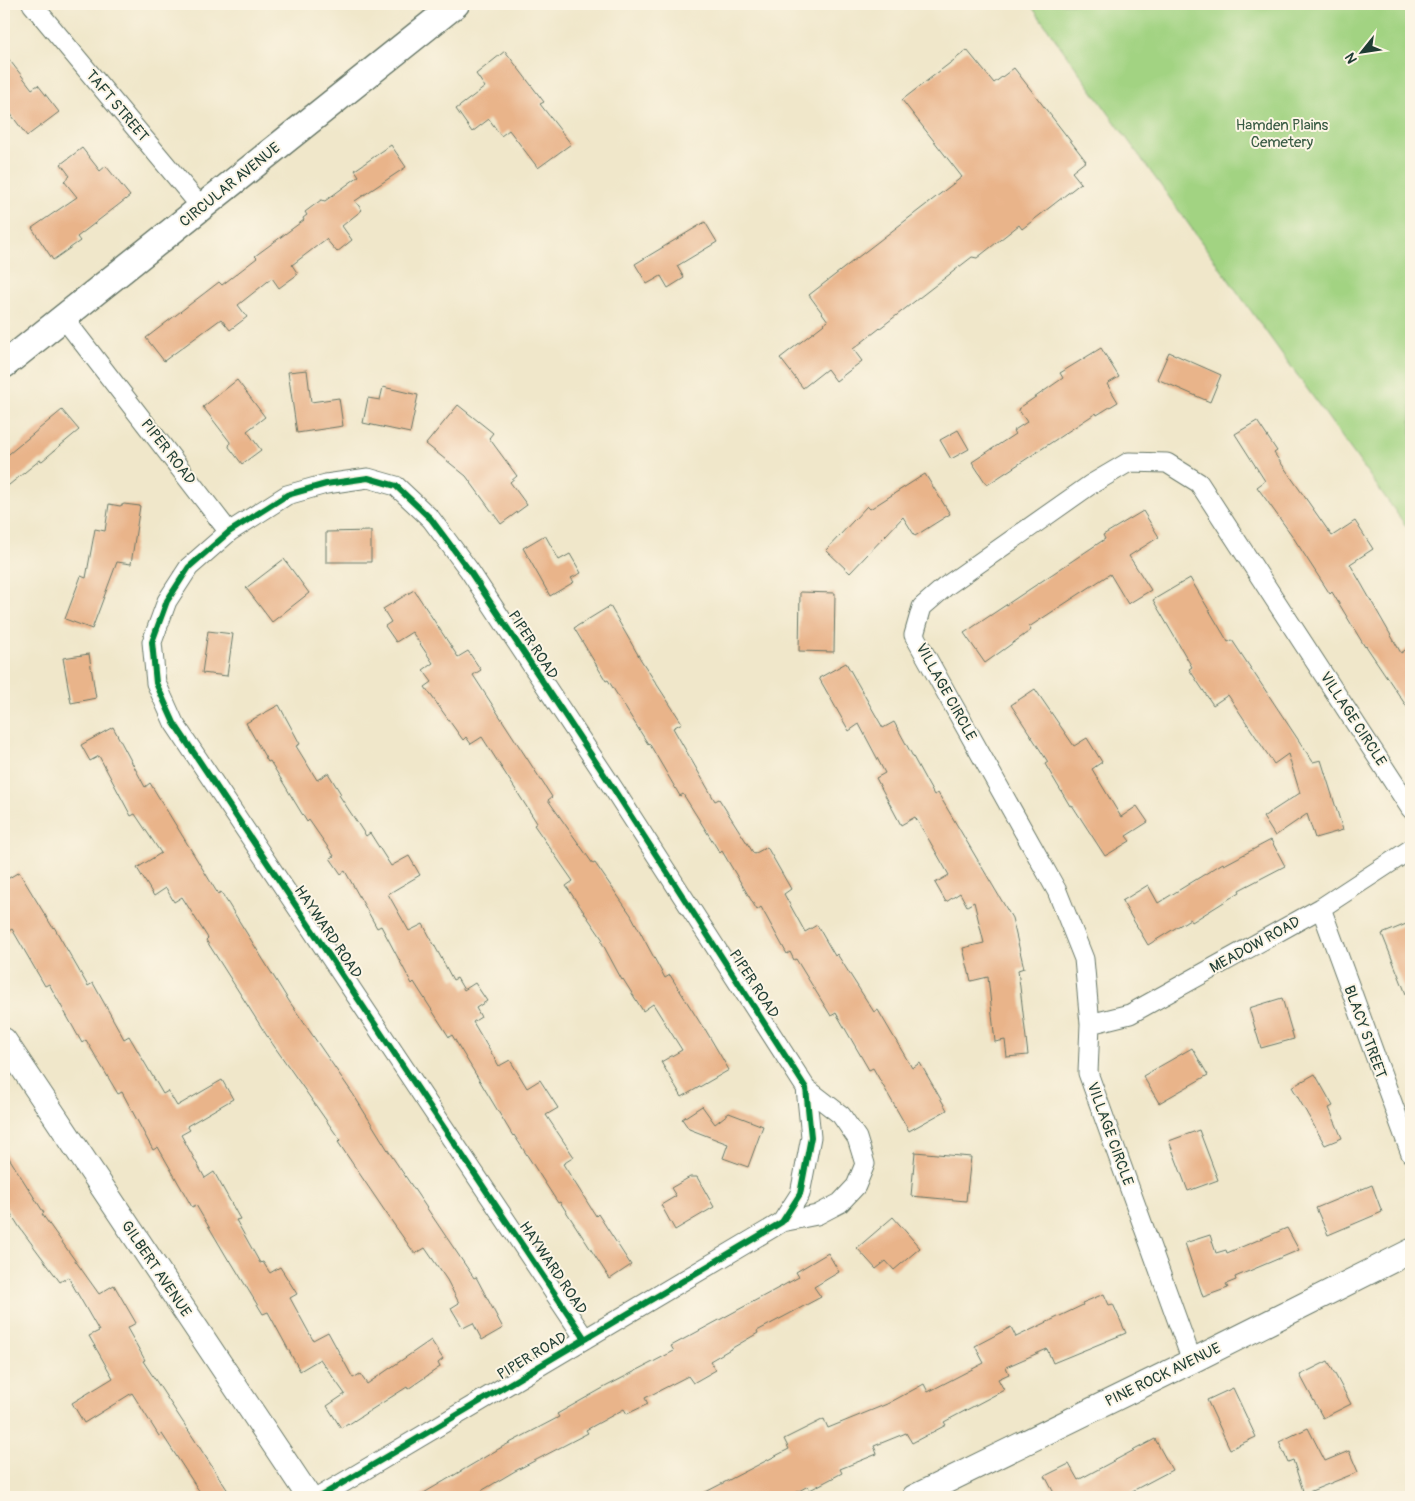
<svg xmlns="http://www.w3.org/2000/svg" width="1415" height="1501" font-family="Pangolin,sans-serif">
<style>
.green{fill:#a2d382;stroke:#60885b}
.building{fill:#e9b48a}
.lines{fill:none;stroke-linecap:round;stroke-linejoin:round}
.minor-casing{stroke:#687868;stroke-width:21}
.tertiary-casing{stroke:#687868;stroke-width:26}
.secondary-casing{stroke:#687868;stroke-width:29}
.minor{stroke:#fff;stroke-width:19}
.tertiary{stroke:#fff;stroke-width:24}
.secondary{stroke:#fff;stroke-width:26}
.cycleway-casing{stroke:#fcf5e5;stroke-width:9}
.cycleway{stroke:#00873e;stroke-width:6}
.labels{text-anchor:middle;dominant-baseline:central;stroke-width:4;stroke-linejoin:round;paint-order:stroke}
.street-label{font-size:15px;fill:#1f3d34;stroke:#fcf5e5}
.park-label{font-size:15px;fill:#395b44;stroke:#fcf5e5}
</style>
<rect width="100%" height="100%" fill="#fcf5e5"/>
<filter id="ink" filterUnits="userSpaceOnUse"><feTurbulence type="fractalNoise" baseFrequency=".02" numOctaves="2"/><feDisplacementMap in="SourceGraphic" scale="10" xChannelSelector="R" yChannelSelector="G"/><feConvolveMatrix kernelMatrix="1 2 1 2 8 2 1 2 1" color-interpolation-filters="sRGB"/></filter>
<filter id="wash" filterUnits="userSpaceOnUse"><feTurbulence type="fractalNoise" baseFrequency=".0096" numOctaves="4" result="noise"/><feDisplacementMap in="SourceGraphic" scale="20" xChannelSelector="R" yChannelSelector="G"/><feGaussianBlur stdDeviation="1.12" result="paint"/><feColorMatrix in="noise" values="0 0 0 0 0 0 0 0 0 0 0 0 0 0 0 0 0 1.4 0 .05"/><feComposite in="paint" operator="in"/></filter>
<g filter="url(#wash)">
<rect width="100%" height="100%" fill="#f0e7ca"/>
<!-- green -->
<path class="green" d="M1030,4h381v529z"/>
<g id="blocks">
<!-- building -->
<path class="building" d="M967,50l27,33 20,-15 72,93 -14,11 9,11 -59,46 -3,-4 -42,33 -5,-1 -119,92 9,12 -26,20 -9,-12 -24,19 -23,-30 48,-37 -19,-26 153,-118 -60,-77z
M505,51l39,51 -4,2 31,40 -33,24 -29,-38 -8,6 -12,-17 -17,13 -16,-23 29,-22 -9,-13z
M4,53l28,36 6,-4 21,27 -32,24 -23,-31z
M391,145l15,22 -51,34 7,9 -20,16 10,14 -15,12 -11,-13 -34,26 6,9 -19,14 -7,-10 -34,27 9,12 -17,13 -9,-11 -57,42 -18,-23 73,-56 3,3 35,-27 -2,-2 49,-36 -1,-2 4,-3 -2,-3 16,-12 4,1 34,-25 -4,-6z
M82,148l18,23 6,-5 24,30 -53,41 3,4 -27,19 -21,-32 45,-31 -13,-16 6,-5 -9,-12z
M705,222l12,20 -40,24 7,12 -16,10 -7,-12 -14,8 -12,-20z
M1101,348l18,29 -12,7 11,18 -21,13 -1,-2 -109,72 -15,-23 43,-28 -2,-3 14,-9 -9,-13 45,-31 -3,-5z
M1169,352l52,23 -11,27 -53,-23z
M307,370l4,32 28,-4 4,28 -46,7 -9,-61z
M237,380l28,37 -18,14 14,19 -19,14 -13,-17 1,-5 -27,-35z
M383,387l35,8 -8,38 -47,-10 5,-25 12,2z
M458,405l35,28 -4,5 28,38 -7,6 17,23 -26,19 -35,-48 -40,-32z
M62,410l17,20 -37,31 -2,-1 -36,29v-31z
M1257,421l20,30 -3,2 58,83 23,-15 18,28 -23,15 51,89 10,-7v67l-45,-67 -1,1 -33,-55 -2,2 -39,-60 -34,-47 8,-6 -30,-47z
M958,430l11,19 -18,10 -11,-19z
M925,474l25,40 -35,22 -12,-19 -53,56 -24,-23 41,-44 3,3z
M109,504l11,2 4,-2 16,2 -9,58 -14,-2 -25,67 -27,-10 16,-43 5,2 9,-49 10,2z
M1143,511l16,26 -30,19 22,34 -23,14 -18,-30 -81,53 2,3 -46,33 -21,-30 141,-94 -2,-4z
M371,531v31h-45v-30z
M545,535l14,25 11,-6 11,19 -10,5 3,4 -24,14 -27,-48z
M284,559l25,34 -37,29 -26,-34z
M1190,578l38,64 4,-2 81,122 8,-2 22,70 -28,8 -8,-24 -32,22 -12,-19 37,-24 -12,-39 -14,10 -46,-69 -15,10 -24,-36 3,-2 -39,-67z
M414,590l44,67 10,-6 13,19 -8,5 79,122 -4,3 45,64 2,-1 36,52 34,63 5,-3 34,54h1l24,41 -47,27 -21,-35 21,-12 -29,-46 -10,7 -20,-32 -1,1 -21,-39 2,-1 -37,-54 7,-5 -39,-56 3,-2 -55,-86 -11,7 -5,-7 -3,3 -38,-53 7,-5 -9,-12 10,-7 -21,-31 -16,10 -11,-16 6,-4 -8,-13z
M800,592l35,1 -1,59 -35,-1z
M610,606l31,54 41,63 -9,5 42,73 4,-2 35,55 13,-7 24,42 -7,5 21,38 12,-7 18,31 2,-2 37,58 4,-2 34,58 8,-5 27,47 -38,21 -36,-63 -4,2 -33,-57 -5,3 -35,-57 -2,1 -4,-8 -3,2 -26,-47 -4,3 -35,-59 -2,2 -37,-59 -3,2 -31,-53 -1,1 -40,-64 -2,1 -32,-53z
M208,631l25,3 -6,42 -25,-3z
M89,654l7,44 -25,5 -8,-45z
M846,663l37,65 11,-6 40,73 4,-2 74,125 12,50 -6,2 10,85 -21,2 -2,-17 -10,2 -7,-65 -17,4 -8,-33 21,-5 -10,-41 -7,4 -7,-13 -14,9 -11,-19 14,-8 -20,-35 -14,-23 -14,8 -25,-47 9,-5 -26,-49 -10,7 -30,-53z
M1035,689l39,57 13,-8 15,24 -10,7 29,48 16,-11 11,16 -22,14 4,5 -25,15 -33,-51 -2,1 -25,-42 3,-2 -37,-57z
M279,705l21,39 -4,2 21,34 11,-7 13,21 -2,1 27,41 4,-3 21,33 18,-10 11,19 -32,19 21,37 14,-7 30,56 4,-2 7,12 11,-7 12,18 -11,7 5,9 -8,5 26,44 11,-6 17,28 13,-8 18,28 -12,7 28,42 -11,7 33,52 2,-2 33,51 -21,14 -50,-77 -2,1 -44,-68 -1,1 -61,-101 -3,2 -35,-55 -2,2 -31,-58 -4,2 -32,-57 -4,3 -11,-16 4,-2 -25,-36 -2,2 -37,-61 -2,1 -22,-39z
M113,727l32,60 5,-4 68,111 3,-2 68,109 64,93 38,61 83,123 2,-1 27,51 -21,12 -9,-17 -10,5 -12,-20 8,-5 -12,-23 -22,-32 -10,6 -20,-28 -57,-84 2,-2 -73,-104 -61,-96 2,-2 -26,-41 -8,5 -8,-14 -12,8 -17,-28 24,-15 -26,-39 -4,2 -32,-60 -9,5 -9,-16z
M1271,840l14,26 -46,24 1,2 -48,30 -2,-3 -42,26 -26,-44 26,-16 10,18 65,-40 1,2z
M19,872l34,56 1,-1 34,59 5,-3 31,56 5,-3 34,58 5,-3 9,15 45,-26 11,19 -46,27 3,4 -9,5 24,43 9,-6 26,47 -4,1 24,43 3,-1 7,11 10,-6 17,27 -7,4 23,42 15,-8 25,46 7,-4 7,10 64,-44 12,19 -5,4 2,4 -32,22 -1,-2 -58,37 -1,-1 -7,5 -14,-22 18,-12 -25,-35 -20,12 -32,-59 -5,2 -33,-54 -1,1 -33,-56 -4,2 -34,-60 -5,3 -31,-58 -4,2 -32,-54 -4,3 -33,-59 -4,2 -33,-57 -8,5v-53z
M1411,922v82h-1l-28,-70z
M1282,998l12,41 -33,9 -12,-40z
M1192,1048l16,27 -49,28 -16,-27z
M1315,1074l18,32 -4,2 13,30 -17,7 -33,-58z
M702,1106l13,18 14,-11 34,13 -15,41 -25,-9 5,-14 -39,-15 -7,-10z
M1199,1130l19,50 -30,11 -19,-50z
M4,1150l40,63 -2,1 57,80 15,-9 22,38 -9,5 18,32 -2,1 89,136h-29l-41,-63 -3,2 -27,-43 -48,30 -12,-20 41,-25 -24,-42 10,-5 -31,-54 -8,5 -40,-54 -16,-25z
M915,1152l56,5 -5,44 -55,-5z
M690,1177h7l17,30 -39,23 -14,-25 15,-9 -5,-8z
M1372,1185l10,27 -54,23 -12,-27z
M893,1217l27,31 -26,22 -8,-9 -10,8 -19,-21z
M1287,1228l12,22 -64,27 1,3 -10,4 2,4 -25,9 -18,-54 25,-8 6,18 10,-3 1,3z
M828,1253l11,19 -25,15 7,10 -64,34 1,2 -48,28 6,9 -23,13 -5,-7 -43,22 3,6 -21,10 -3,-5 -38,21 2,3 -73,38 -44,26h-54l85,-50 57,-30 -2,-3 48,-27 69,-36 -3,-5 128,-69 -3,-5z
M1104,1294l5,11 4,-1 13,29 -73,30 -6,-14 -41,18 3,7 -11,5 6,11 -60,32 2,3 -34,18 -6,-10 -32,13 3,8 -37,15 2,4 -32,17 -2,-4 -20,11h-92l93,-48 -5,-10 40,-20 4,9 59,-24 37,-20 4,8 56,-29 -9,-17 36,-19 5,10 67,-32 -1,-2z
M1328,1361l23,43 -28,14 -23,-43z
M1233,1388l23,49 -26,12 -23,-49z
M1308,1428l17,33 24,-10 9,21 -54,22 -11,-34 -5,2 -9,-20z
M1155,1439l17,31 -51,27h-75l8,-4 -9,-17 24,-12 9,16z"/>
</g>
</g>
<g filter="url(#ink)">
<use href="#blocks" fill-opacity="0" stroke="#687868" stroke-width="1"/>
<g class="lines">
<!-- minor casing -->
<g class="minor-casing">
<path id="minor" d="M32,4l170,204
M63,317l166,215
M1321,908l90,246
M1090,1024l40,-10 191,-106 90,-59
M782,1222l35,-7 23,-12 16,-17 9,-22 -8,-26 -16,-23 -35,-27
M1192,1361l-104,-288 2,-49 -6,-65 -27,-68 -143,-256 8,-28 23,-20 145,-102 39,-23 38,1 32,20 212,326
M319,1497l463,-275 18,-28 11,-57 -5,-49 -193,-300 -144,-218 -38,-51 -35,-33 -28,-8 -42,6 -39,11 -58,37 -40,35 -22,34 -15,41 4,41 18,40 411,616"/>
</g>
<!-- tertiary casing -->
<g class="tertiary-casing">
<path id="tertiary" d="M4,1040l305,457
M914,1497l278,-136 219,-110"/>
</g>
<!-- secondary casing -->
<g class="secondary-casing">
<path id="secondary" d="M4,365l452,-361"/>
</g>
<!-- minor -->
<use href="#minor" class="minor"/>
<!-- tertiary -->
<use href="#tertiary" class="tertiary"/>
<!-- secondary -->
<use href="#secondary" class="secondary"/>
<!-- cycleway casing -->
<g class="cycleway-casing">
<path id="cycleway" d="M319,1497l463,-275 18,-28 11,-57 -5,-49 -193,-300 -144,-218 -38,-51 -35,-33 -28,-8 -42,6 -39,11 -58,37 -40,35 -22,34 -15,41 4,41 18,40 411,616"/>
</g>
<!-- cycleway -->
<use href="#cycleway" class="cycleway"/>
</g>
</g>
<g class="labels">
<!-- street labels -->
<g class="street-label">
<text transform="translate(117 106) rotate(50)">TAFT STREET</text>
<text transform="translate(230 185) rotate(-39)">CIRCULAR AVENUE</text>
<text transform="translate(168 452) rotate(52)">PIPER ROAD</text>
<text transform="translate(533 645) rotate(57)">PIPER ROAD</text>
<text transform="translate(946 692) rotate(61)">VILLAGE CIRCLE</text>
<text transform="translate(1353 719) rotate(57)">VILLAGE CIRCLE</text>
<text transform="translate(328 932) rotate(56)">HAYWARD ROAD</text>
<text transform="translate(1255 945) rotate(-29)">MEADOW ROAD</text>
<text transform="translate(754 984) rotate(57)">PIPER ROAD</text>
<text transform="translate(1365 1032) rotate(70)">BLACY STREET</text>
<text transform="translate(1110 1134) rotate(70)">VILLAGE CIRCLE</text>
<text transform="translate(553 1268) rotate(56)">HAYWARD ROAD</text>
<text transform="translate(156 1269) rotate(56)">GILBERT AVENUE</text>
<text transform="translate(532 1356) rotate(-31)">PIPER ROAD</text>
<text transform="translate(1163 1375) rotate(-26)">PINE ROCK AVENUE</text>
</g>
<!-- park labels -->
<g class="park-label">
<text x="1282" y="125">Hamden Plains<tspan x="1282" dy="17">Cemetery</tspan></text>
</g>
</g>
<!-- margin -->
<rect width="1415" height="1501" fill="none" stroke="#fcf5e5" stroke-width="20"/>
<!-- north arrow -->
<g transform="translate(1362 52) rotate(240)" stroke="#fcf5e5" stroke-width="4" paint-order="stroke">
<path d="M0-4L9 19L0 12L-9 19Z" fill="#1f3d34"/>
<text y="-8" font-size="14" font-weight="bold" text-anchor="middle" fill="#1f3d34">N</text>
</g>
</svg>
